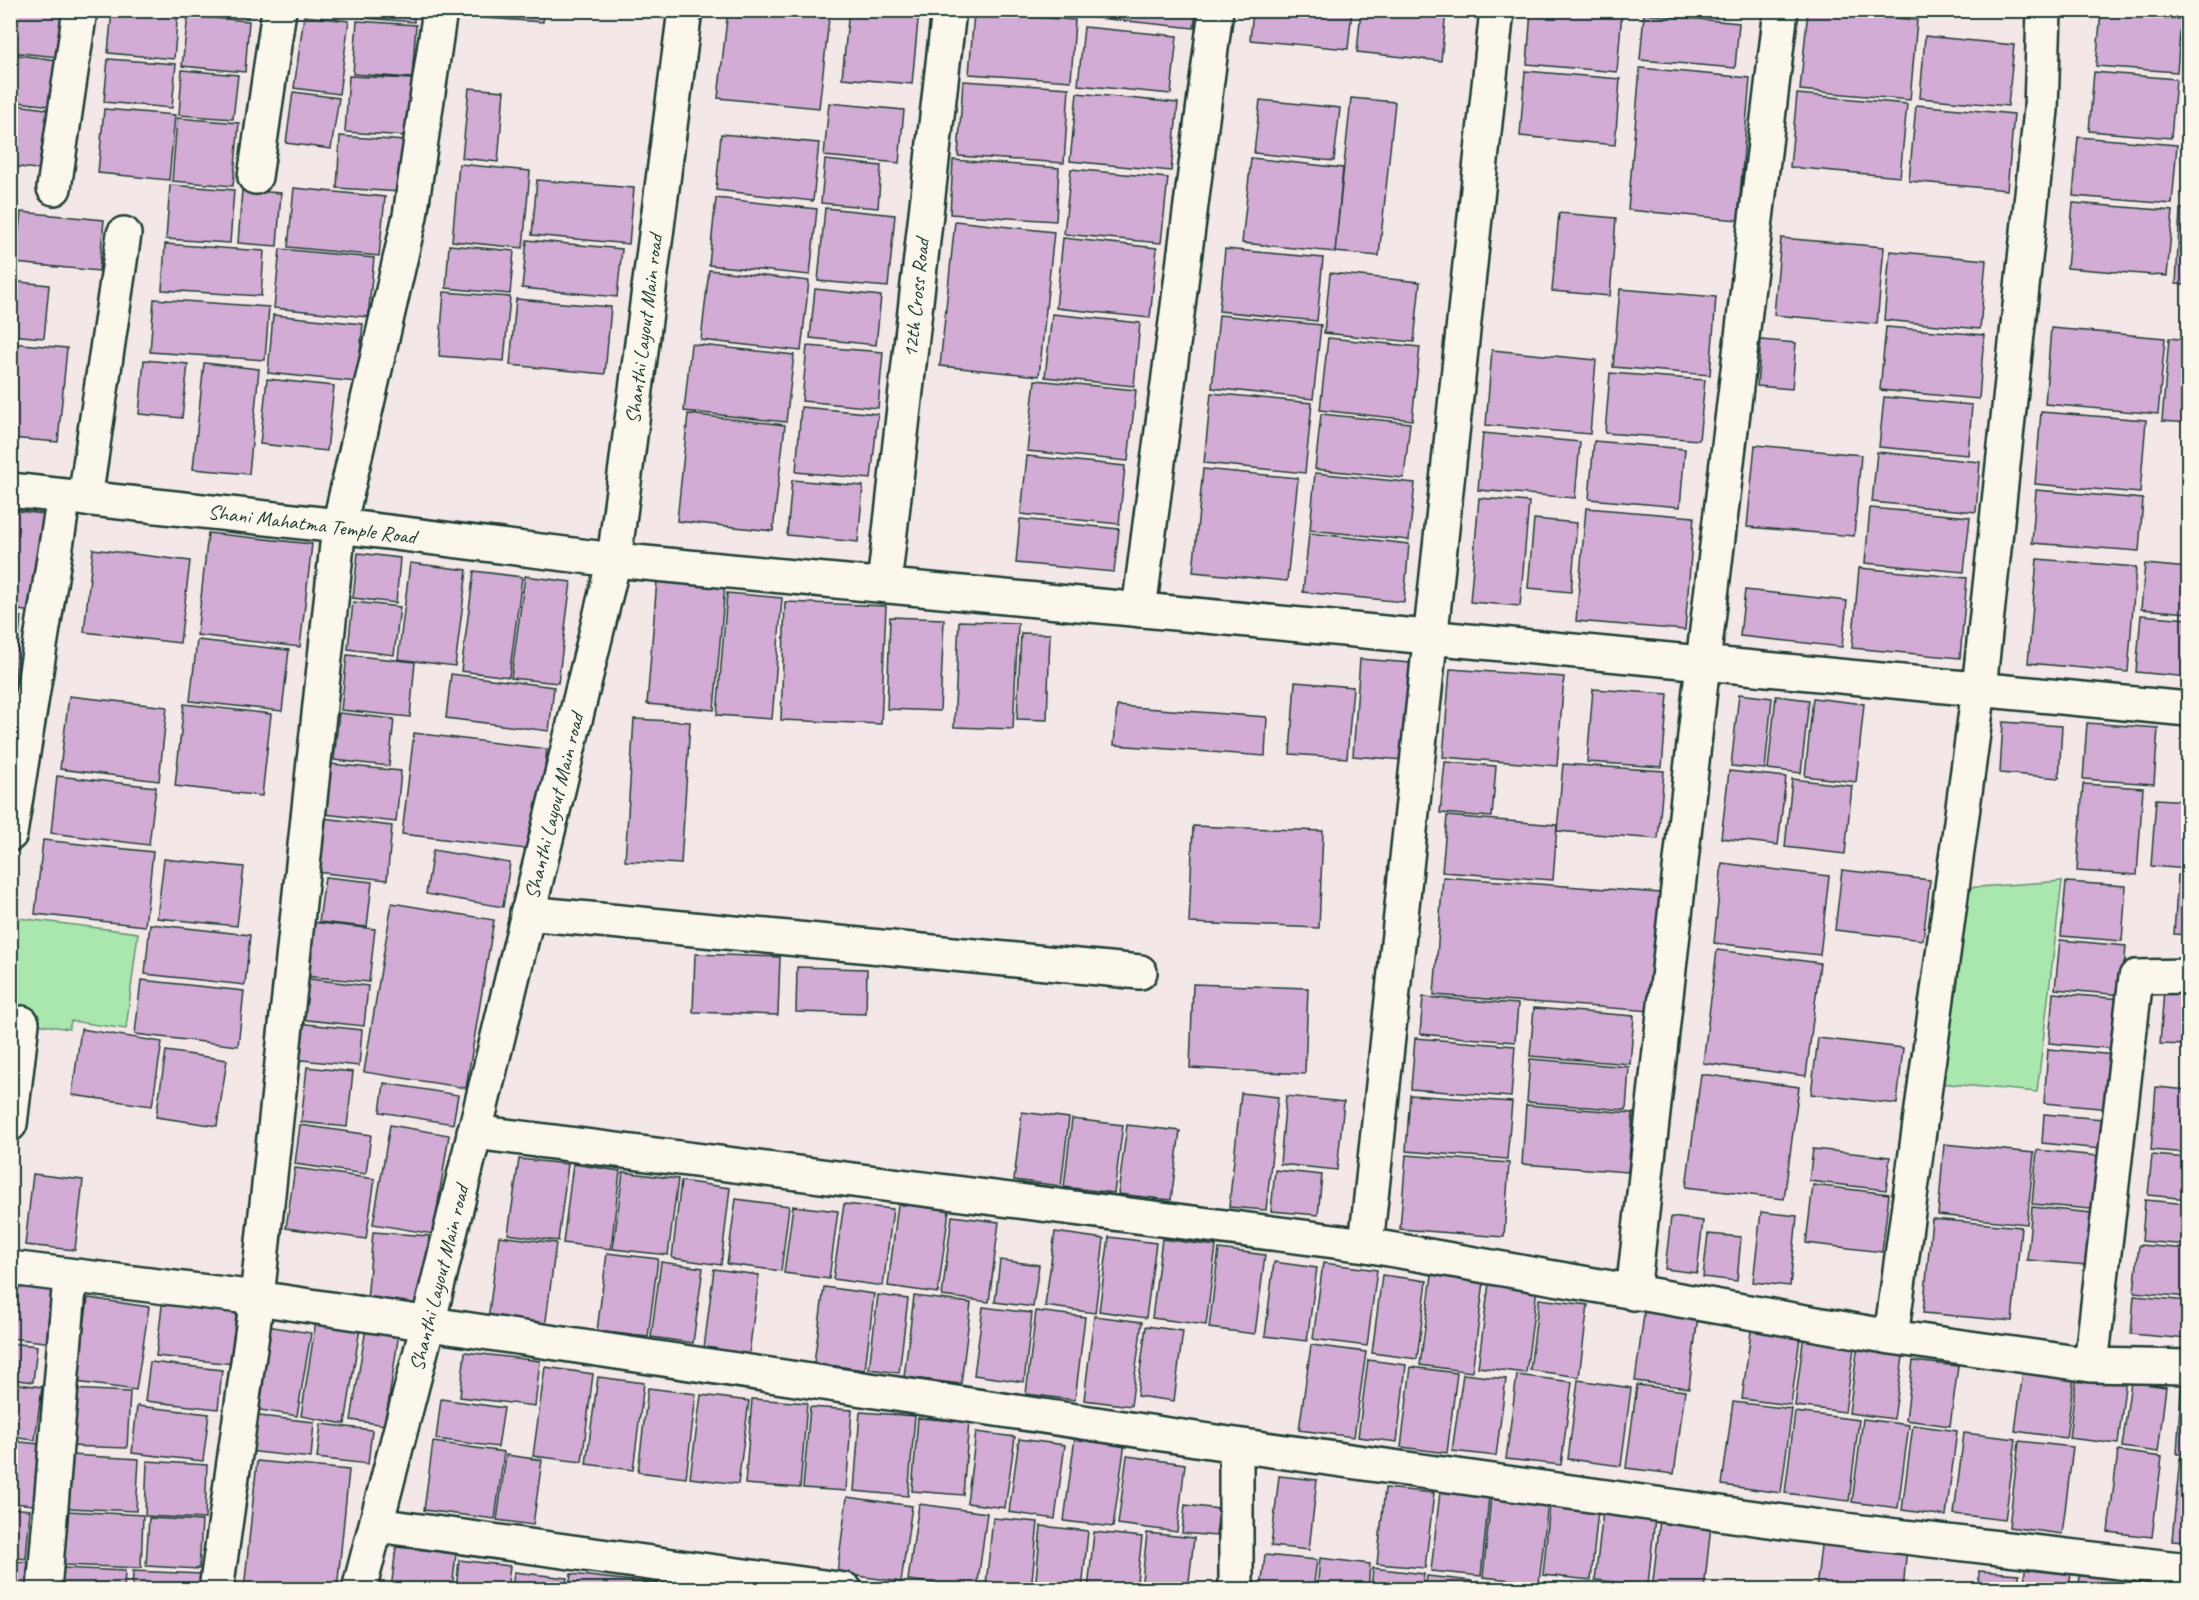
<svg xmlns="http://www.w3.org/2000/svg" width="2199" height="1600" font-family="Caveat,sans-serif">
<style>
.green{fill:#a9e7af;stroke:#649272;stroke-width:1.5}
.building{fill:#d2acd4;stroke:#1f3d34;stroke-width:1.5}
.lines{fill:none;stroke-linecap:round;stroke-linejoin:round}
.street-casing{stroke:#1f3d34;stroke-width:38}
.secondary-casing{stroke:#1f3d34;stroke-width:38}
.street{stroke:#fbf7ec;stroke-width:33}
.secondary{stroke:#fbf7ec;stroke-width:33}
.labels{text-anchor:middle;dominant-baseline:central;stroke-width:4.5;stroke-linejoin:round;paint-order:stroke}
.street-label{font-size:21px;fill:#1f3d34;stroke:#fbf7ec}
</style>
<rect width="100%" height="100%" fill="#f3e8e7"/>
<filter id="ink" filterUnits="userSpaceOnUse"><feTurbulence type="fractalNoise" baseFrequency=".0167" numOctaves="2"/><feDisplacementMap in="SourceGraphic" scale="12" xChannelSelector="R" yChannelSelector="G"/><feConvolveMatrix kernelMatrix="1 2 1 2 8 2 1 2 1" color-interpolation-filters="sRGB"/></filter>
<g filter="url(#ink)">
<!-- green -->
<path class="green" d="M2062,881l-25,211 -98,-9 25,-195z
M10,917l128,16 -12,96 -55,-8 -2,8 -58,-9z"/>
<!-- building -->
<path class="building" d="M10,10h54l-6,47 -48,-5z
M112,10h66l-4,49 -66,-6z
M188,10h61l-1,7z
M364,10h50v12l-50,-4z
M470,10h74l-1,12 -73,-5z
M728,10h102l-11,98 -101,-10z
M849,10h70l-7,74 -70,-6z
M1017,10h57l-1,4z
M1088,10h108l-2,18 -106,-11z
M1253,10h99l-4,39 -98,-9z
M1361,10h85l-5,51 -84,-9z
M1531,10l91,1 -5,61 -90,-8z
M1808,10l109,10 -7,80 -110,-10z
M2101,12l80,7 -4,53 -81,-6z
M974,13l101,7 -4,61 -102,-7z
M1644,14l95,9 -4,45 -95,-8z
M188,16l61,5 -4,51 -63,-6z
M304,16l45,5 -10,73 -45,-6z
M357,21l59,4 -4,53 -59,-4z
M1084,27l93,9 -6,58 -93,-9z
M1925,36l89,9 -6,61 -88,-8z
M10,54l47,6 -6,46 -41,-5z
M108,59l68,5 -4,44 -68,-6z
M1640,68l110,10 -12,142 -110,-10z
M182,70l56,5 -5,44 -54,-4z
M1525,71l95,8 -5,66 -95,-9z
M2094,72l82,7 -5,59 -82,-7z
M349,76l63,3 -4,57 -63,-4z
M963,81l106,7 -5,75 -106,-7z
M469,88l35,3 -6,71 -36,-4z
M293,92l46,6 -8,51 -45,-6z
M1077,93l101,10 -7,68 -101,-10z
M1797,94l110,10 -7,73 -110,-10z
M1351,98l44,4 -16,154 -44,-4z
M1260,100l80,8 -6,53 -80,-8z
M829,103l75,7 -5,53 -75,-7z
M10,104l43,6 -7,60 -36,-4z
M1916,105l98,9 -7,76 -98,-9z
M104,109l71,6 -6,65 -71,-7z
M177,118l62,5 -6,63 -61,-5z
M721,134l98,9 -6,58 -97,-11z
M2188,134v64h-4z
M340,136l64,5 -3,51 -64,-4z
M2078,137l99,8 -5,59 -99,-8z
M1251,158l92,10 -8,84 -93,-9z
M825,160l56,6 -3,42 -57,-5z
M953,160l106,8 -3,53 -106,-7z
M459,164l71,7 -7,77 -71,-7z
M1071,169l97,9 -7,65 -97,-9z
M537,180l97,8 -5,56 -97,-9z
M170,185l64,5 -4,53 -64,-4z
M294,188l91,9 -6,59 -91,-9z
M242,190l39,3 -4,53 -39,-3z
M716,198l101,11 -7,66 -101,-10z
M2073,203l100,8 -6,65 -100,-8z
M825,208l70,7 -7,72 -70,-6z
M2180,209h8v76l-12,-1z
M21,212l83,8 -5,51 -84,-8z
M1559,213l57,5 -6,78 -58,-5z
M955,221l99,11 -15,144 -99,-10z
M1063,238l94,10 -7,70 -94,-10z
M1781,238l103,9 -7,77 -103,-9z
M527,240l95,9 -5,48 -95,-9z
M165,244l99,7 -3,45 -99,-6z
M449,245l65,6 -4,43 -64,-6z
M280,249l94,9 -6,59 -94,-9z
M1225,249l98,9 -6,63 -98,-10z
M1890,251l96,9 -6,69 -96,-9z
M709,270l100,11 -8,70 -100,-11z
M1330,273l90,9 -6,60 -90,-9z
M10,281l39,4 -5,53 -34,-3z
M815,289l66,7 -5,49 -66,-7z
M1620,289l96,8 -6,78 -97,-8z
M444,292l66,5 -6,64 -65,-5z
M154,299l115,8 -4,53 -115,-8z
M516,299l95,8 -6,67 -95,-9z
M1052,314l88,9 -6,63 -89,-9z
M273,315l90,9 -6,58 -89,-9z
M1219,315l102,10 -8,74 -101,-11z
M1886,327l98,8 -5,64 -99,-9z
M2051,328l114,10 -7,76 -113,-10z
M1328,338l92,9 -8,73 -92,-10z
M2169,338l19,2v83l-26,-2z
M1761,340l35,3 -4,46 -35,-3z
M10,343l57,5 -9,94 -48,-4z
M691,344l103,11 -8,67 -102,-11z
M807,346l76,6 -5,56 -76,-7z
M1492,350l104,10 -6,74 -104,-9z
M144,360l44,4 -6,54 -43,-4z
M204,363l55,6 -10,105 -56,-5z
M1610,373l95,7 -6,60 -94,-7z
M267,379l67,7 -7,65 -67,-7z
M1035,380l101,10 -8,71 -101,-10z
M1211,393l101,10 -7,70 -101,-10z
M1884,397l88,8 -4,50 -89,-8z
M801,407l77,7 -7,65 -75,-7z
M2041,412l105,8 -6,73 -105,-9z
M688,414l97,11 -12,106 -96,-10z
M1321,414l89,9 -6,55 -89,-9z
M1483,433l97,9 -5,56 -97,-8z
M1594,441l91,8 -5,58 -91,-8z
M1755,445l106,10 -7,81 -107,-9z
M1877,452l103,10 -4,50 -104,-10z
M1027,456l98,10 -6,58 -98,-10z
M1203,469l95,9 -11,103 -94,-9z
M1315,473l100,10 -6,57 -99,-10z
M792,480l71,6 -5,56 -71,-7z
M2036,490l107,9 -4,52 -107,-8z
M1479,498l50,4 -9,104 -50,-4z
M1586,508l108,9 -9,113 -109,-9z
M1870,508l100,9 -6,55 -99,-9z
M10,510l34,4 -11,98 -23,-3z
M1020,519l99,10 -5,43 -98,-9z
M1534,519l43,4 -6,69 -43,-4z
M208,533l104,11 -12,103 -103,-12z
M1309,533l100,11 -5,58 -101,-10z
M93,549l97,12 -10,82 -96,-11z
M358,553l42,5 -4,45 -43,-5z
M2037,559l99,8 -8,105 -100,-9z
M410,563l57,7 -12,96 -57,-7z
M2145,564l43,4v45l-47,-4z
M1859,568l108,10 -7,80 -108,-10z
M474,571l48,6 -13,100 -48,-6z
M525,576l46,6 -13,101 -47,-5z
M657,580l68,5 -11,125 -67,-6z
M1745,590l102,11 -5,46 -102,-11z
M727,593l55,5 -10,121 -55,-4z
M353,602l47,5 -6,48 -46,-6z
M785,602l101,4 -5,118 -100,-4z
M2141,615l47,4v58l-52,-5z
M10,616l11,1 -7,70h-4z
M890,617l54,2 -4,92 -53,-2z
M959,621l59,2 -5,106 -59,-2z
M1021,633l29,1 -3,86 -30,-1z
M197,640l92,10 -7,61 -92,-10z
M347,655l68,7 -5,55 -69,-7z
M1360,659l51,4 -7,97 -51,-4z
M1450,669l114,8 -7,89 -114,-9z
M451,674l103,13 -5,44 -103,-13z
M1295,682l58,5 -6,71 -57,-4z
M1593,689l75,5 -6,73 -75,-5z
M1739,694l33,4 -7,71 -34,-3z
M69,696l98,11 -8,74 -99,-12z
M1776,696l33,4 -8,73 -33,-4z
M1813,698l51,6 -8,78 -51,-6z
M184,704l87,10 -9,82 -87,-10z
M1117,706l150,11 -2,39 -151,-11z
M339,713l55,6 -5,47 -55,-6z
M634,719l56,3 -9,142 -56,-3z
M2003,722l59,4 -3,52 -59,-5z
M2087,723l71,5 -4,56 -71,-5z
M414,733l133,16 -12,101 -133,-16z
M1445,762l51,4 -4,51 -52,-4z
M330,764l71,7 -5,51 -72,-8z
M1563,764l101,7 -6,68 -101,-8z
M1729,771l57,6 -8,68 -57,-7z
M57,776l99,11 -7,58 -98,-12z
M1792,779l60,7 -7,68 -60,-7z
M2083,784l60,4 -6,87 -60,-4z
M2156,799l32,2v68l-37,-3z
M1447,816l110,9 -4,55 -111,-8z
M322,818l70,8 -5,54 -71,-8z
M1193,826l130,5 -4,97 -130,-5z
M43,840l110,12 -8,74 -110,-12z
M433,850l77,13 -7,44 -77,-13z
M164,859l80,8 -7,59 -80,-8z
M1722,863l107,13 -9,79 -106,-12z
M1842,870l88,10 -7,60 -88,-10z
M2178,875h10v60l-14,-1z
M325,877l47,5 -5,45 -48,-5z
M1443,877l218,16 -9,118 -218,-16z
M2066,882l60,4 -4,55 -61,-5z
M392,903l102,17 -28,168 -102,-16z
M311,922l64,7 -6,53 -65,-6z
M150,924l100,11 -5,50 -100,-11z
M2060,940l66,6 -4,49 -67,-6z
M1717,950l103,13 -14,113 -103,-13z
M695,954l85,3 -2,58 -85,-3z
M797,967l70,2 -1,45 -70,-2z
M302,978l66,8 -4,40 -66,-7z
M141,980l103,11 -6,55 -103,-12z
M1193,984l115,4 -3,86 -115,-6z
M2164,989l24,1v55l-28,-1z
M2053,993l69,6 -4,50 -69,-6z
M1423,997l95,7 -3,38 -95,-8z
M1534,1008l100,8 -4,48 -100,-8z
M297,1023l65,7 -3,36 -66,-7z
M81,1029l81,13 -10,64 -80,-11z
M1415,1038l100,8 -4,51 -100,-8z
M1818,1038l85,10 -6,56 -86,-10z
M2048,1049l67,6 -5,54 -66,-6z
M166,1051l61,9 -10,66 -61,-9z
M1530,1059l99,8 -3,43 -99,-8z
M307,1067l46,5 -6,55 -46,-5z
M1701,1074l98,13 -15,112 -98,-12z
M384,1083l74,12 -5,29 -73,-12z
M2156,1087l32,3v63l-37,-3z
M1241,1093l37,4 -12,113 -37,-3z
M1410,1095l102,7 -5,57 -101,-8z
M1286,1096l58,6 -7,68 -57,-6z
M1526,1105l107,8 -5,59 -106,-8z
M1022,1112l47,6 -8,68 -47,-6z
M2044,1114l59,5 -3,30 -58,-6z
M1072,1119l51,6 -9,68 -50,-6z
M300,1125l71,10 -5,39 -71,-10z
M390,1125l59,10 -16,99 -60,-10z
M1127,1125l53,6 -9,69 -53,-6z
M1944,1144l90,9 -7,71 -89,-9z
M1813,1149l77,8 -4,33 -77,-9z
M2037,1150l71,7 -5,53 -71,-6z
M1406,1155l103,8 -5,74 -104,-8z
M2152,1155l36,3v41l-40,-4z
M519,1159l49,5 -10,77 -50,-7z
M573,1164l47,7 -9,78 -48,-6z
M295,1168l80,11 -9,60 -80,-11z
M1275,1170l47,5 -4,40 -47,-4z
M623,1172l55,7 -10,76 -55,-6z
M33,1174l50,6 -8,70 -50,-5z
M681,1181l49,7 -9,77 -49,-7z
M1813,1185l76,9 -7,58 -76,-9z
M736,1199l53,7 -8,65 -54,-7z
M2145,1200l43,4v41l-46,-4z
M844,1204l49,5 -10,77 -50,-7z
M898,1204l51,6 -11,83 -50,-7z
M793,1206l45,5 -9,68 -45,-6z
M2032,1207l60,6 -5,52 -60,-5z
M1761,1212l36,4 -7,70 -37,-4z
M952,1216l47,6 -10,80 -47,-6z
M1671,1217l32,4 -6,52 -32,-4z
M1932,1219l89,8 -9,94 -89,-8z
M373,1232l56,4 -6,69 -56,-4z
M1055,1232l49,7 -9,74 -50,-7z
M1708,1234l33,3 -4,44 -34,-4z
M499,1236l57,7 -11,85 -57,-8z
M1109,1237l47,6 -10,75 -47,-7z
M1162,1239l54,7 -10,79 -54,-7z
M2139,1245l49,4v48l-54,-5z
M1219,1249l46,6 -10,79 -46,-6z
M607,1253l51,6 -10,78 -51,-6z
M1000,1260l39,5 -6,42 -38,-5z
M661,1262l42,6 -10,75 -42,-6z
M1274,1262l43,6 -10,73 -42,-5z
M1323,1263l54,7 -10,76 -54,-7z
M714,1269l45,6 -10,79 -45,-6z
M1382,1275l45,6 -10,78 -45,-6z
M1432,1275l52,7 -12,90 -52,-7z
M10,1278l50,6 -7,59 -43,-5z
M1489,1283l48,6 -11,84 -48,-6z
M824,1287l50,7 -9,76 -51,-7z
M878,1295l30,4 -9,74 -30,-4z
M914,1296l57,7 -10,81 -57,-7z
M2134,1296l54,5v38l-57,-5z
M88,1298l61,9 -13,83 -60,-8z
M163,1298l78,8 -7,58 -78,-8z
M1539,1299l49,6 -9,72 -49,-7z
M983,1307l49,6 -8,69 -50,-7z
M1645,1307l53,8 -9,73 -54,-7z
M1036,1311l49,6 -10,83 -49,-6z
M1094,1316l48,6 -11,84 -47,-6z
M316,1321l44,7 -15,96 -44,-8z
M267,1326l44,7 -14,83 -43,-7z
M1146,1326l37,5 -9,70 -37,-5z
M366,1328l33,5 -14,92 -34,-5z
M1751,1331l49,6 -9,68 -49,-6z
M1804,1334l51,7 -10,71 -50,-6z
M10,1343l27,3 -4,36 -23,-3z
M1858,1344l46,6 -10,69 -45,-6z
M1311,1345l55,7 -12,85 -55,-7z
M465,1352l75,9 -5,45 -75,-9z
M1368,1360l38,5 -9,77 -39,-5z
M1913,1361l45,5 -8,60 -44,-6z
M150,1362l72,8 -4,39 -73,-8z
M545,1367l48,7 -11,88 -49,-6z
M1411,1367l46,6 -10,80 -46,-6z
M2023,1371l51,6 -8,61 -51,-7z
M2077,1372l49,6 -8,66 -49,-6z
M1463,1374l43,5 -10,77 -44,-5z
M1517,1375l55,7 -11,83 -55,-6z
M598,1377l46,6 -11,87 -47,-6z
M1578,1380l53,8 -10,78 -53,-7z
M2131,1382l35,5 -8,65 -36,-5z
M10,1383l32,4 -7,53 -25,-3z
M1637,1385l48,6 -11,83 -48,-6z
M648,1388l48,6 -10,84 -48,-6z
M2181,1388l7,1v65h-11z
M69,1389l61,3 -3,56 -60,-2z
M701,1395l48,6 -11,83 -48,-6z
M441,1399l63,9 -6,39 -62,-8z
M752,1399l55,4 -7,85 -55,-4z
M1733,1402l59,7 -11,84 -59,-8z
M137,1406l72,8 -6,47 -71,-8z
M810,1407l42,3 -6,81 -43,-3z
M860,1412l55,4 -7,80 -54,-5z
M1795,1412l64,8 -10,81 -64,-8z
M250,1415l64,7 -3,36 -65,-7z
M918,1418l51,4 -6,73 -51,-4z
M1863,1419l46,6 -11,83 -46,-6z
M321,1424l51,6 -4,34 -51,-6z
M1913,1425l44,6 -11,85 -44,-6z
M976,1432l39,5 -10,71 -38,-5z
M1964,1433l52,6 -11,81 -51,-6z
M1075,1437l50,6 -12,84 -49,-6z
M1019,1439l46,6 -10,74 -46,-7z
M10,1441l30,3 -5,61 -25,-2z
M2019,1441l54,6 -11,87 -53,-7z
M433,1442l71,10 -9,67 -71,-9z
M2118,1451l44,6 -10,80 -44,-5z
M70,1455l69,4 -3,52 -68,-3z
M506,1455l36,5 -9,65 -36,-5z
M1127,1456l58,8 -8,68 -59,-8z
M2180,1458l8,1v82l-16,-1z
M147,1461l60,4 -2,54 -60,-3z
M257,1461l92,9 -12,120h-93z
M1279,1476l38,4 -8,70 -38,-4z
M1385,1488l49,5 -9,75 -48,-4z
M1440,1492l49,5 -8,79 -50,-5z
M847,1497l65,9 -11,76 -64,-9z
M1491,1497l57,6 -9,80 -56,-6z
M919,1504l68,9 -10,76 -69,-9z
M1550,1504l48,6 -7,70 -48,-5z
M1185,1505l34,4 -3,27 -34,-3z
M10,1508l20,2 -4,49 -16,-2z
M66,1511l77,4 -2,53 -78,-3z
M1603,1512l52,5 -7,68 -53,-5z
M149,1518l53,3 -3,48 -53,-3z
M993,1518l45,4 -7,67 -45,-4z
M1660,1519l51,6 -7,65h-52z
M1041,1526l47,5 -6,59h-47z
M1094,1532l48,5 -6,53h-48z
M1147,1533l47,5 -6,52h-47z
M1822,1537l85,9 -4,44h-87z
M396,1547l60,6 -4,37h-61z
M1265,1555l52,5 -4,30h-52z
M1320,1558l50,6 -2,26h-51z
M459,1560l51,6 -3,24h-51z
M10,1561l18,1 -3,28h-15z
M61,1568l64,3 -1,19h-64z
M1373,1568l51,6 -2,16h-51z
M2025,1569l46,4 -2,17h-45z
M133,1571l69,3v16h-70z
M1979,1571l40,3 -1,16h-40z
M2080,1571l87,5 -1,14h-87z
M514,1572l53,6 -2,12h-53z
M571,1574l87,10 -1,6h-88z
M1427,1576l45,5 -1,9h-46z
M1477,1582l55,5v3h-55z
M1536,1585l45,5h-45z"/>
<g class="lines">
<!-- street casing -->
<g class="street-casing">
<path id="street" d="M255,177l24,-167
M54,188l26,-178
M10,490l329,36 275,34 1574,149
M85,499l39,-265
M884,585l65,-575
M1139,610l77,-600
M10,834l54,-338
M527,913l613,59
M10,1124l12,-101
M474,1132l892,113 525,92 200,28 97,2
M1366,1245l131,-1235
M10,1268l247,30 979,147 583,82 369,43
M1633,1293l70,-630 78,-653
M1891,1337l88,-648 62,-579 3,-100
M2091,1365l45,-388 52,-1
M377,1525l468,65
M44,1590l26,-313
M216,1590l41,-292 82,-772 71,-310 30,-206
M1236,1590v-145"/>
</g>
<!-- secondary casing -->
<g class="secondary-casing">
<path id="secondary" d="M359,1590l69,-266 186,-764 71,-550"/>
</g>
<!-- street -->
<use href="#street" class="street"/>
<!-- secondary -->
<use href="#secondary" class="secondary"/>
</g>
</g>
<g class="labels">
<!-- street labels -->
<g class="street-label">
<text transform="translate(916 298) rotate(-84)">12th Cross Road</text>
<text transform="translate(644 329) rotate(-83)">Shanthi Layout Main road</text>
<text transform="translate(312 524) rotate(7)">Shani Mahatma Temple Road</text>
<text transform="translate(554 806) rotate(-76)">Shanthi Layout Main road</text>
<text transform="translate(439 1278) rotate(-76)">Shanthi Layout Main road</text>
</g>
</g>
<!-- margin -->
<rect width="2199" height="1600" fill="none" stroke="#fbf7ec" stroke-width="36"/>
<rect x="18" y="18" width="2163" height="1564" fill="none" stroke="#1f3d34" stroke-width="2" filter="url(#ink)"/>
</svg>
